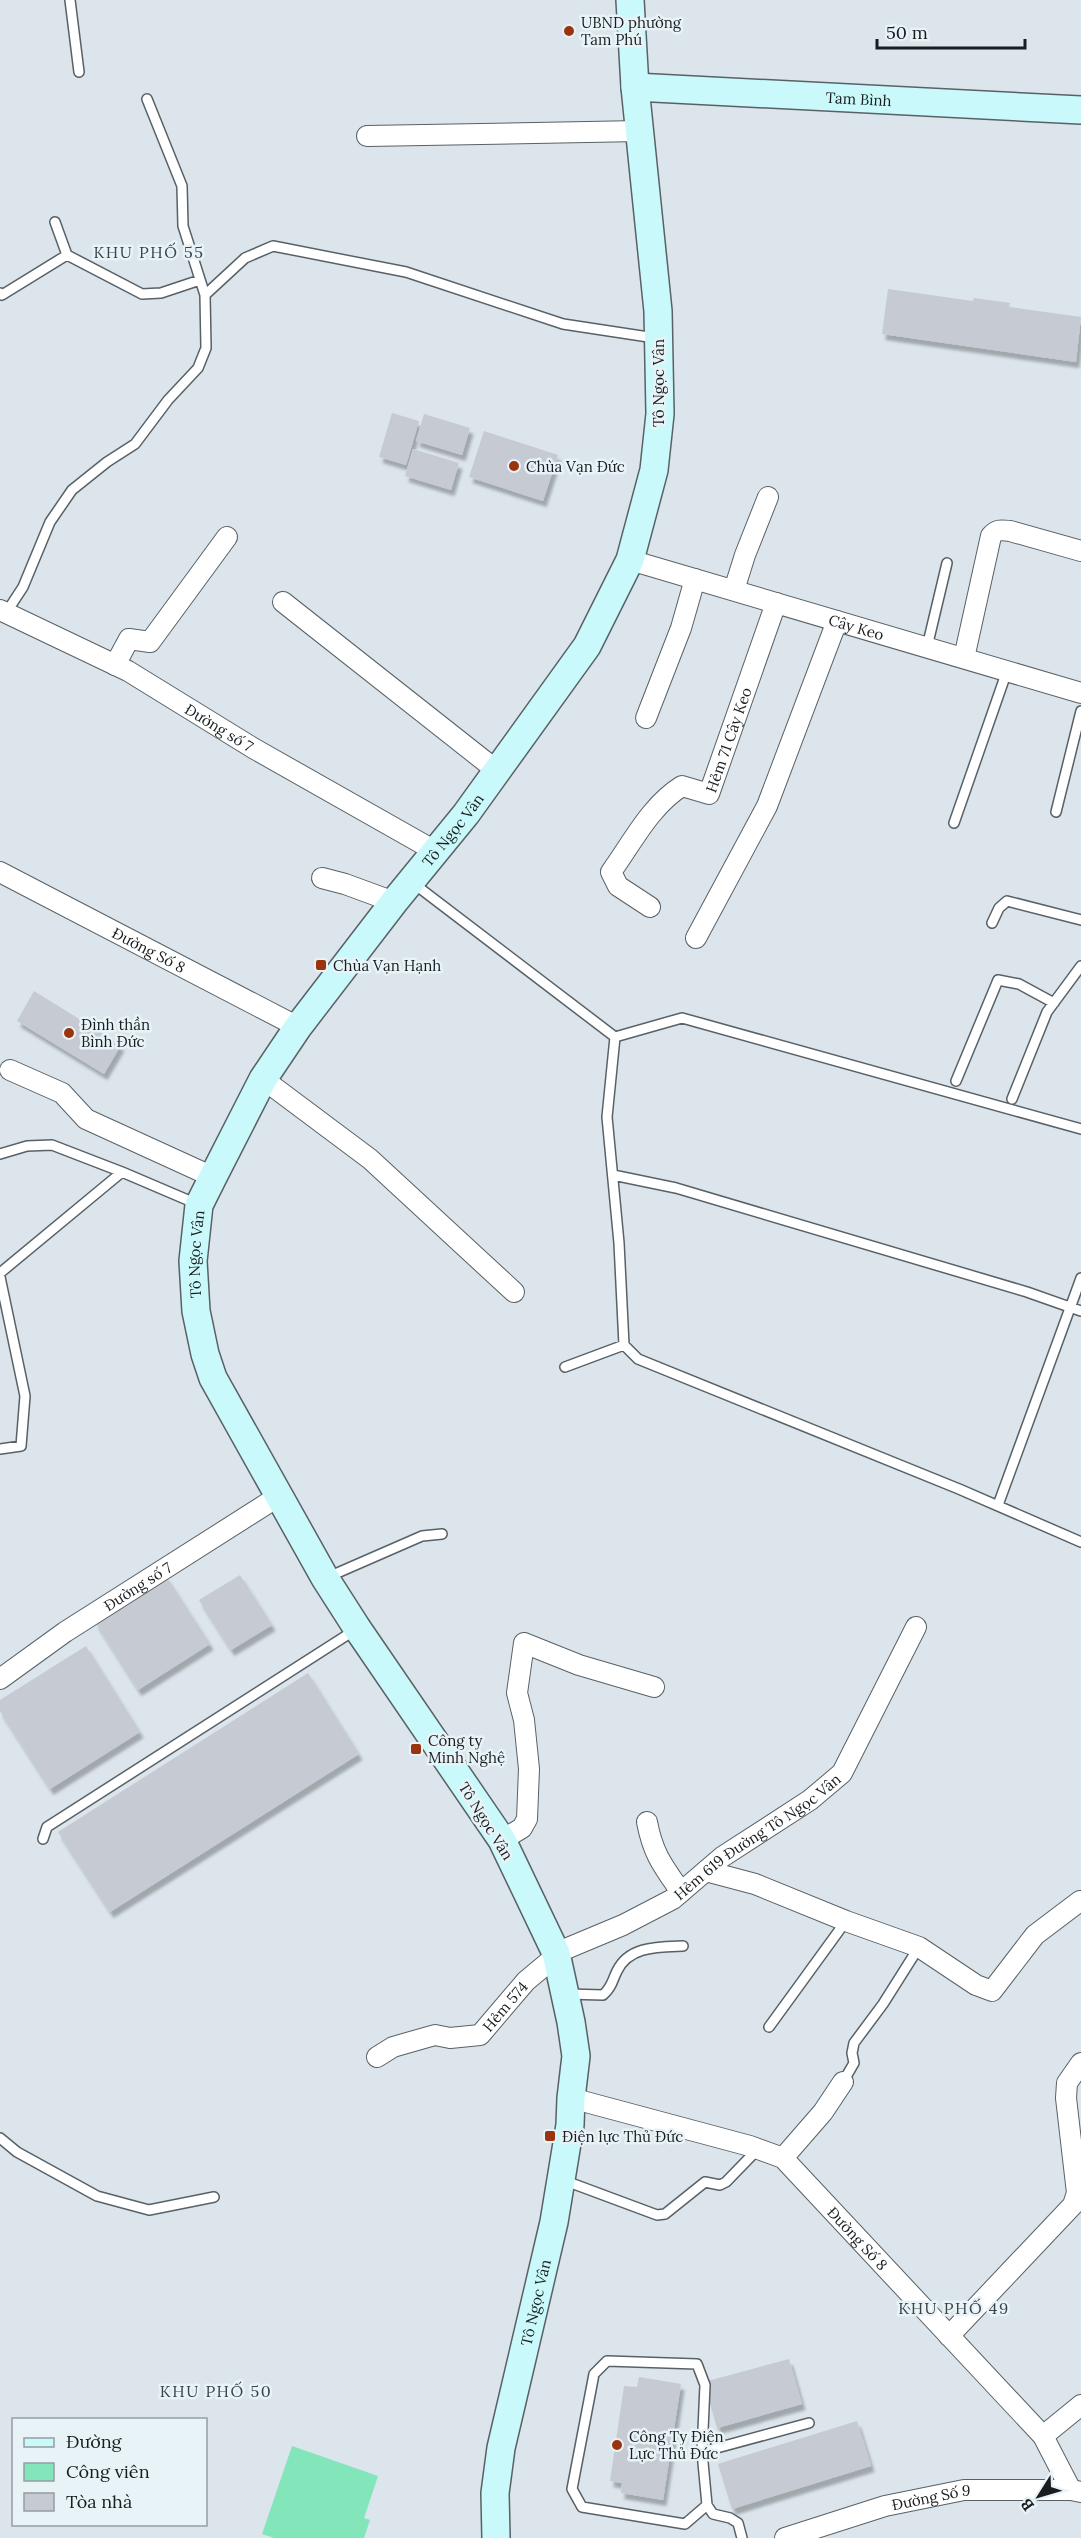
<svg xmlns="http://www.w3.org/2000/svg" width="1081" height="2538" font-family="Lora,serif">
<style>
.green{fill:#82e6ba}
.building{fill:#c5cad3;filter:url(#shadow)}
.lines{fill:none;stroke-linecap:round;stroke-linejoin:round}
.lane-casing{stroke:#586166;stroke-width:12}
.street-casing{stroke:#586166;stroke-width:22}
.secondary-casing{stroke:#586166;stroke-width:30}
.lane{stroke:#fff;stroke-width:9}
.street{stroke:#fff;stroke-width:20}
.secondary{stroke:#c9f9fa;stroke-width:27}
.poi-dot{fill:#9a340f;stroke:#e8f3f8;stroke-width:2}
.labels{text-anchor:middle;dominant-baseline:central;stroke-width:5;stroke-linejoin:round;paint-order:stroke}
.poi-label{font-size:15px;fill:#191d1f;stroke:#e8f3f8;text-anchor:start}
.street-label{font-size:15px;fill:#191d1f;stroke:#e8f3f8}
.neighbourhood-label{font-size:16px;letter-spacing:1.5px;fill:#3b4448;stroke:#e8f3f8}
</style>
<defs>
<filter id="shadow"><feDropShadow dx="3.5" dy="6" stdDeviation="1.5" flood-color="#0004"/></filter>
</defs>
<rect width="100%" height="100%" fill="#dbe5eb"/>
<!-- green -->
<path class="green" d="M292,2446l86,30 -14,42 6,2 -6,18h-90l-12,-4z"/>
<!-- building -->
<path class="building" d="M888,289l85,12 1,-3 36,5 -1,4 72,10 -5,45 -194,-28z
M392,413l27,8 -13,44 -27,-8z
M424,414l46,14 -8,27 -46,-14z
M484,431l74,24 -15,46 -74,-24z
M413,449l46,14 -8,27 -46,-14z
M34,991l87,54 -17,29 -87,-53z
M240,1575l32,50 -41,25 -32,-50z
M166,1576l44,68 -72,46 -43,-68z
M86,1646l54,86 -90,57 -50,-78v-11z
M308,1673l51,81 -249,158 -52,-80z
M789,2359l13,45 -85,24 -13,-46z
M639,2377l42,7 -18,116 -42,-7 1,-10 -12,-2 14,-95 13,1z
M857,2421l14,45 -139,43 -14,-45z"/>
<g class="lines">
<!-- lane casing -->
<g class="lane-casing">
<path id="lane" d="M70,0l9,72
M55,222l12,33 75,39 19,-1 39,-13
M0,293l2,2 65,-40
M205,295l40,-37 28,-12 133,26 157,52 92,14
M6,613l17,-26 27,-65 22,-32 35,-28 28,-18 33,-44 30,-32 8,-20 -1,-53 -22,-69 -1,-40 -35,-87
M927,647l20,-84
M1056,812l25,-101
M954,823l53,-152
M413,883l202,154 -8,80 12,126 5,102 14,14 321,130 122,53
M992,923l7,-15 8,-7 74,19
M615,1037l67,-19 399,111
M956,1081l42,-101 21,4 35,19
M1012,1099l35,-87 34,-46
M0,1154l27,-8 25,-1 70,27 75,32
M613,1175l63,13 351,104 54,19
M0,1273l122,-101
M0,1277l25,119 -4,50 -21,3
M565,1367l59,-22
M998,1505l83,-227
M328,1577l94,-41 20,-2
M43,1839l4,-12 308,-197
M567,1994l36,1c9,-8 9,-14 14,-24 12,-25 40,-24 66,-25
M769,2027l77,-106
M843,2082l11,-19 -2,-10 2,-10 29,-39 36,-57
M0,2138l17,14 80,44 52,14 65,-13
M563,2180l94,35 8,-1 40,-32 15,3 6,-3 32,-33
M702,2452l107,-29
M707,2505l-22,19 -103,-17 -10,-18 22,-115 13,-13 90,3 8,21 -3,67 5,53 6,9 17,4 8,5 4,15"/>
</g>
<!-- street casing -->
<g class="street-casing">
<g id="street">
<path d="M367,136l273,-5"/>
<path id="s1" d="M630,560l451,133"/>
<path d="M734,590l11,-35 23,-58"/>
<path d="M283,602l213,168"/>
<path id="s2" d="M0,610l128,61 125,77 182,103"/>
<path d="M964,658l27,-122c6,-7 10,-6 19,-5l71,20"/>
<path d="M115,665l14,-26 21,3 77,-105"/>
<path d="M646,718l35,-90 14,-49"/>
<path id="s3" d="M0,872l298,155"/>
<path d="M322,878l23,6 49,18"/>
<path id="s4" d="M650,907l-32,-21 -7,-14c21,-29 40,-67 71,-86l27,8 67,-191"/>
<path d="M696,938l71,-132 70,-185"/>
<path d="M10,1070l52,23 24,26 127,58"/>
<path d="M263,1079l107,80 144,133"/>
<path id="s5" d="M0,1679l65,-47 214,-136"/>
<path d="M647,1822c6,32 16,44 34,70"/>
<path d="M502,1840l20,-12 5,-9 2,-50 -5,-49 -7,-27 7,-50 55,22 75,22"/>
<path d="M706,1871l49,13 91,37 73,26 57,38 16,6 43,-56 45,-34"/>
<path id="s6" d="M556,1953l67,-28 50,-26 49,-42 88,-57 32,-27 74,-146"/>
<path id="s7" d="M377,2057l16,-10 42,-12 15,3 30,-3 46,-54 30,-25"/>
<path id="s8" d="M571,2098l179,48 33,12 260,278 28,54"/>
<path d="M783,2158l40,-46 20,-30"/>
<path d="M949,2336l124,-131 4,-12 -11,-95 1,-15 14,-20"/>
<path d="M1043,2436l38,-31"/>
<path id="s9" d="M785,2538l100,-32 79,-16h107l10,2"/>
</g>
</g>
<!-- secondary casing -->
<g class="secondary-casing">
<g id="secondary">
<path id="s10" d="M635,87l446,23"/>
<path id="s11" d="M496,2538l-1,-45 6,-45 53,-226 16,-97 1,-27 5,-42 -5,-34 -15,-69 -54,-113 -145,-212 -32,-50 -112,-200 -8,-24 -9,-43 -3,-50 6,-56 14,-28 50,-98 35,-52 96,-125 72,-88 121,-168 43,-86 24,-90 6,-56 -2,-103 -23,-224 -5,-87"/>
</g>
</g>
<!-- lane -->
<use href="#lane" class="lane"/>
<!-- street -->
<use href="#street" class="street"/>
<!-- secondary -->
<use href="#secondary" class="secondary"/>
</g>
<!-- markers -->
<g class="poi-dot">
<circle cx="569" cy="31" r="6"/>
<circle cx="514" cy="466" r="6"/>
<rect x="315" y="959" width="12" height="12" rx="3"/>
<circle cx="69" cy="1033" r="6"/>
<rect x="410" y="1743" width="12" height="12" rx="3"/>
<rect x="544" y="2130" width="12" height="12" rx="3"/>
<circle cx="617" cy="2445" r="6"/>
</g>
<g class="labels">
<!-- poi labels -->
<g class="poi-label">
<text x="581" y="22">UBND phường<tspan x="581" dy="17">Tam Phú</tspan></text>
<text x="526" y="466">Chùa Vạn Đức</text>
<text x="333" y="965">Chùa Vạn Hạnh</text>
<text x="81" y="1024">Đình thần<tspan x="81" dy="17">Bình Đức</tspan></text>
<text x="428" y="1740">Công ty<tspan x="428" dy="17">Minh Nghệ</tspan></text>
<text x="562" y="2136">Điện lực Thủ Đức</text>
<text x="629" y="2436">Công Ty Điện<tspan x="629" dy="17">Lực Thủ Đức</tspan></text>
</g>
<!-- street labels -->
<g class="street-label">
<text stroke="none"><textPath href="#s10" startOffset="224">Tam Bình</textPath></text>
<text transform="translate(658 383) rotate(-90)">Tô Ngọc Vân</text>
<text stroke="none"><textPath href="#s1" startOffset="236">Cây Keo</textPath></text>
<text stroke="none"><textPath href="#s2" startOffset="249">Đường số 7</textPath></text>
<text stroke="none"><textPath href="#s4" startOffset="252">Hẻm 71 Cây Keo</textPath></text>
<text stroke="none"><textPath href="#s11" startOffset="1896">Tô Ngọc Vân</textPath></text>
<text stroke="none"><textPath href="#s3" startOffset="168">Đường Số 8</textPath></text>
<text stroke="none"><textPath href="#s11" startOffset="1392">Tô Ngọc Vân</textPath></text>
<text stroke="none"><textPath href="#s5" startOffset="166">Đường số 7</textPath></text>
<text transform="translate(486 1821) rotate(58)">Tô Ngọc Vân</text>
<text stroke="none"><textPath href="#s6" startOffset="234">Hẻm 619 Đường Tô Ngọc Vân</textPath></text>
<text stroke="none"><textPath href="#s7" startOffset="146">Hẻm 574</textPath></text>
<text stroke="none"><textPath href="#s8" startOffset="330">Đường Số 8</textPath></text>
<text stroke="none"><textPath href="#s11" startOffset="240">Tô Ngọc Vân</textPath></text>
<text stroke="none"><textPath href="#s9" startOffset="152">Đường Số 9</textPath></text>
</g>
<!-- neighbourhood labels -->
<g class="neighbourhood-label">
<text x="149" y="252">KHU PHỐ 55</text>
<text x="954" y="2308">KHU PHỐ 49</text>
<text x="216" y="2391">KHU PHỐ 50</text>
</g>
</g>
<!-- legend -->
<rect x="12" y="2418" width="195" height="108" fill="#e8f3f8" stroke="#959da1" stroke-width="1.5"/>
<rect x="24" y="2438" width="30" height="9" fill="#c9f9fa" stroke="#959da1" stroke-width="1.5"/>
<text x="66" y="2448" font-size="18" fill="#191d1f">Đường</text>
<rect x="24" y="2463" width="30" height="18" fill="#82e6ba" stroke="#959da1" stroke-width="1.5"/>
<text x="66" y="2478" font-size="18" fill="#191d1f">Công viên</text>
<rect x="24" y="2493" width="30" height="18" fill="#c5cad3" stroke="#959da1" stroke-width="1.5"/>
<text x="66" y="2508" font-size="18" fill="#191d1f">Tòa nhà</text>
<!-- north arrow -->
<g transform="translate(1039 2496) rotate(233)" stroke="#e8f3f8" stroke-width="4.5" paint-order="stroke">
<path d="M0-4.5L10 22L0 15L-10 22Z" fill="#191d1f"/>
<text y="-9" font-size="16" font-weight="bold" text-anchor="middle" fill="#191d1f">B</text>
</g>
<!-- scale -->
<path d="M877 39v9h148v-9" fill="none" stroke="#191d1f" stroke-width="3"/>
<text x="886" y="39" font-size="18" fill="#191d1f" stroke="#e8f3f8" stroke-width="4.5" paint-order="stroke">50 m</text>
</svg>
